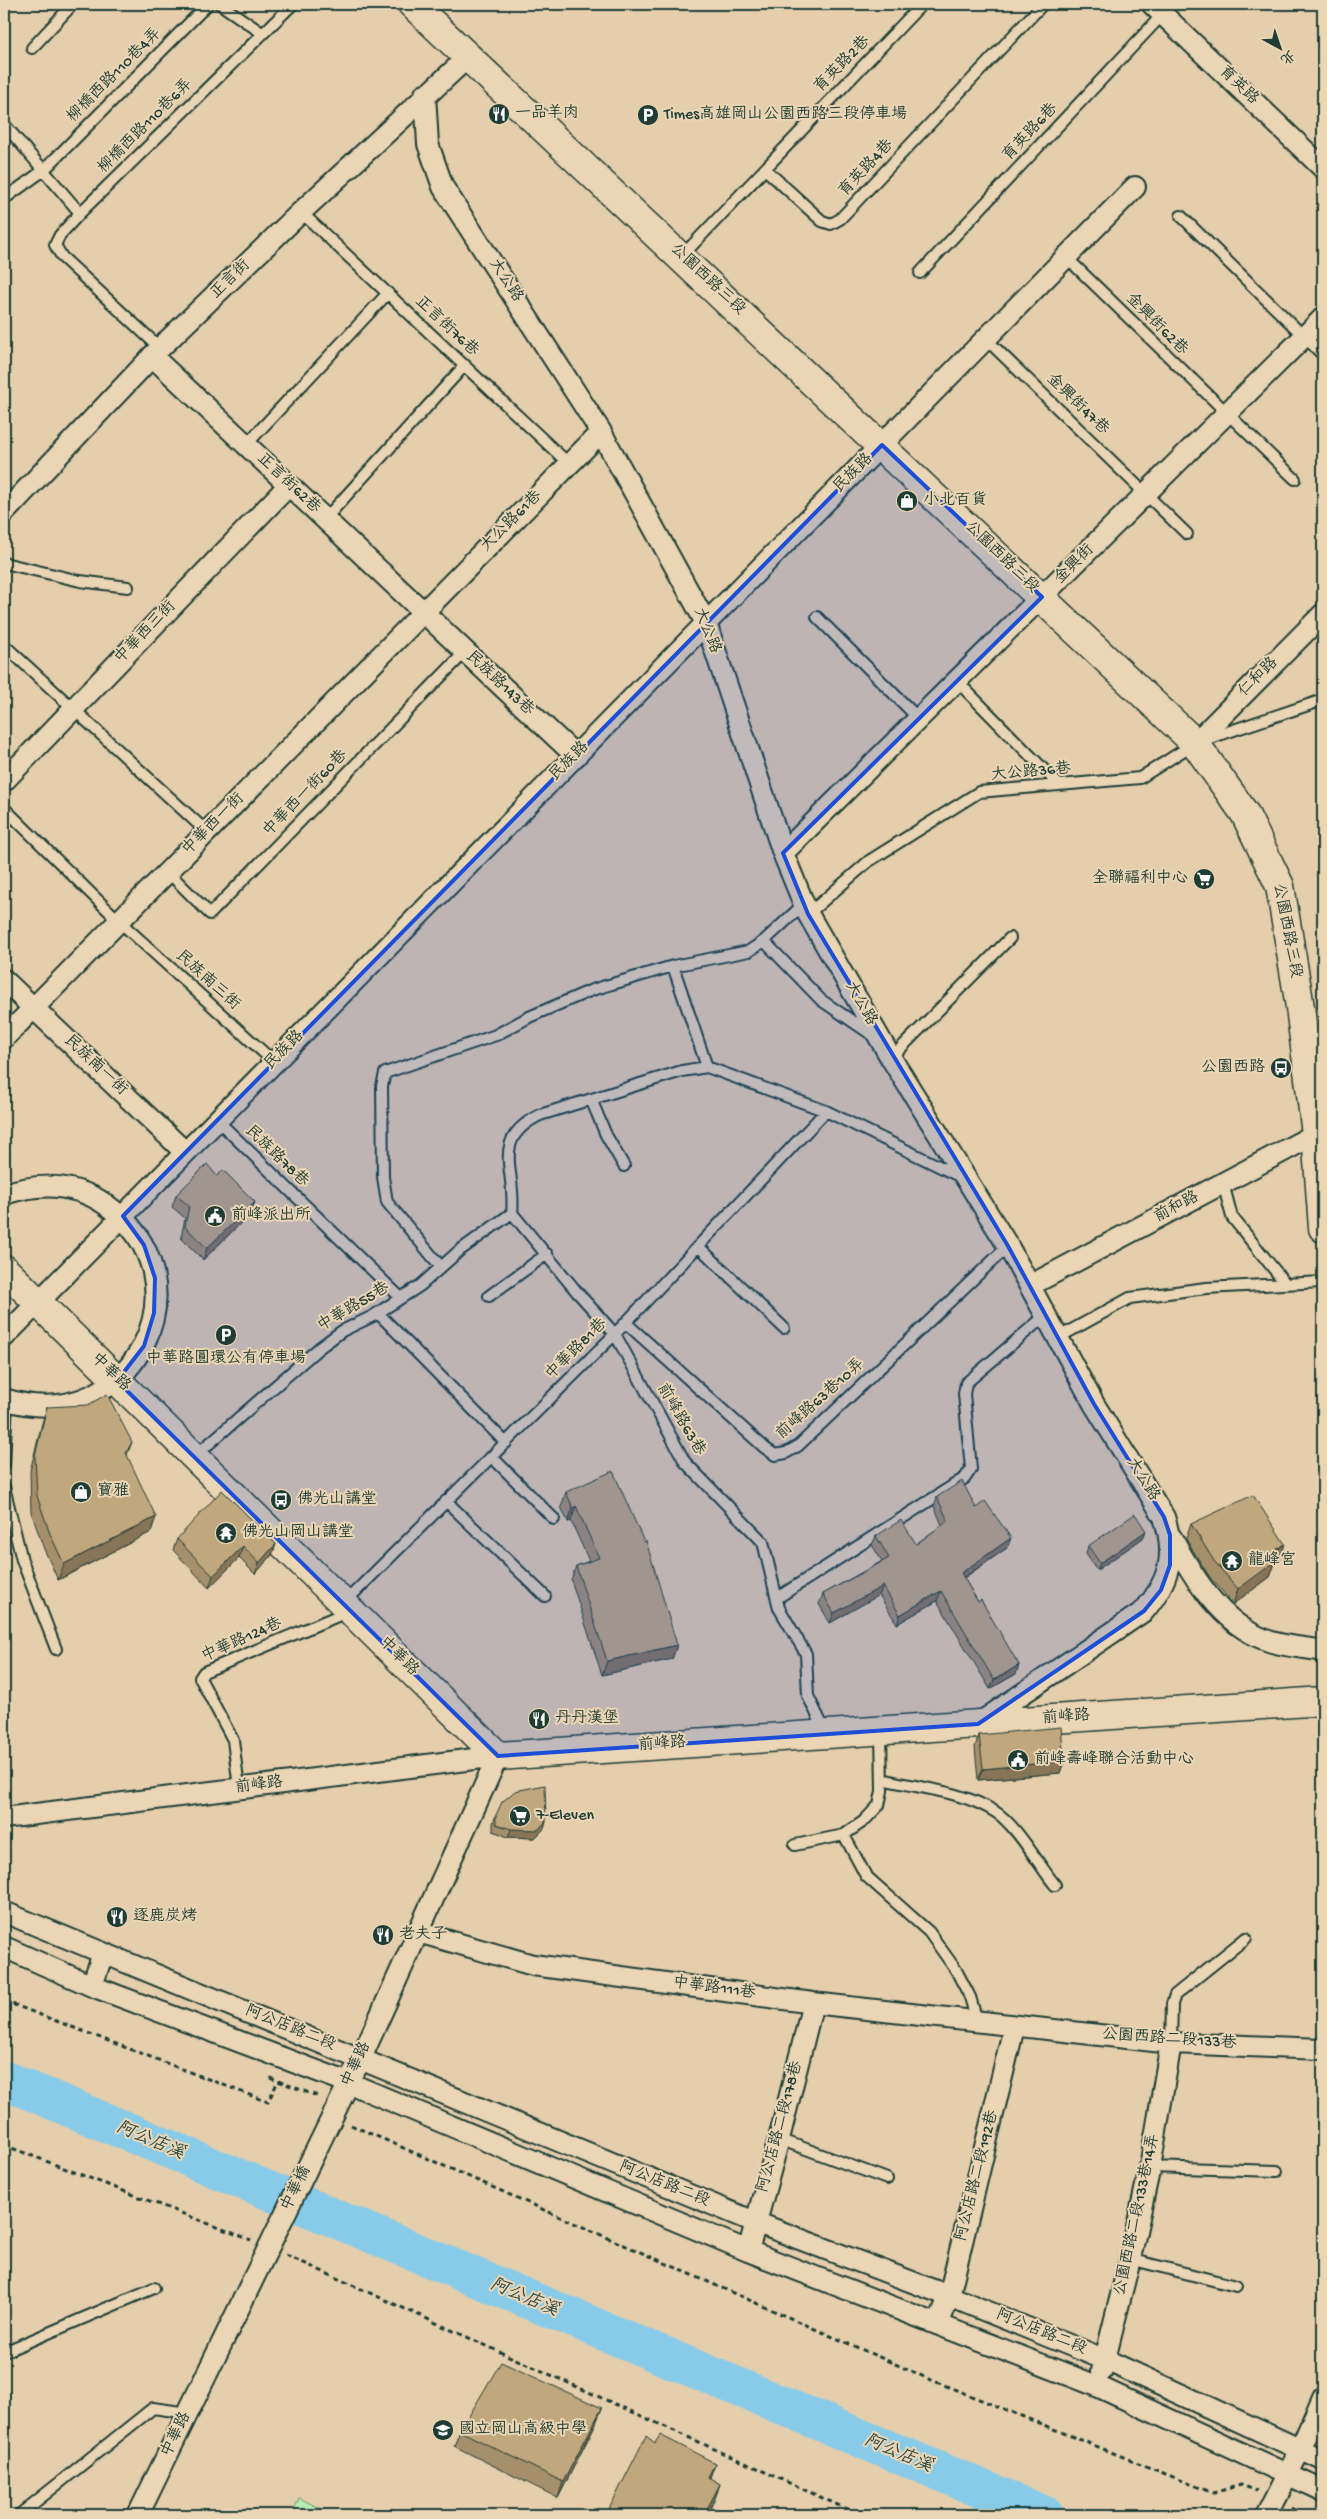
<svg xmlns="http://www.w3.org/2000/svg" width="1327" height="2519" font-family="'Gochi Hand','LXGW WenKai TC',sans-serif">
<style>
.green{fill:#b5edb0;stroke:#6a9572}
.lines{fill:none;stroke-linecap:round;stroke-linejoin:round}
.river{stroke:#88cbe9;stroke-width:39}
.lane-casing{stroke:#1f3d34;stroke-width:14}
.street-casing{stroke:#1f3d34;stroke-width:24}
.secondary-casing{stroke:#1f3d34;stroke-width:31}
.path{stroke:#1f3d34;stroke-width:3;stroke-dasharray:5 4;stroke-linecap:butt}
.lane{stroke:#ead5b4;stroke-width:10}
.street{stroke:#ead5b4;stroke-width:20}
.secondary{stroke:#ead5b4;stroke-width:28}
.wall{fill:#a6906c;stroke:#1f3d34}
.shaded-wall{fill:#877558;stroke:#1f3d34}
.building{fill:#c1a77e;stroke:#1f3d34}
.marked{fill:#1d4ed8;fill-opacity:0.2;stroke:#1d4ed8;stroke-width:4;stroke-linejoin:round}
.labels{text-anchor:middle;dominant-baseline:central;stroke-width:4;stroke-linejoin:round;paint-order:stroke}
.street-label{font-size:16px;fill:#1f3d34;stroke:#ead5b4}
.poi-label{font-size:16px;fill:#1f3d34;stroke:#ead5b4;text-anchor:start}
.water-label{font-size:18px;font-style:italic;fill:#2a4b46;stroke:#ead5b4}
</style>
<rect width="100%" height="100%" fill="#e5ceab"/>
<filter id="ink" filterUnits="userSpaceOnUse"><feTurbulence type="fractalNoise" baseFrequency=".02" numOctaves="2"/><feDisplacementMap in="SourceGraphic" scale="10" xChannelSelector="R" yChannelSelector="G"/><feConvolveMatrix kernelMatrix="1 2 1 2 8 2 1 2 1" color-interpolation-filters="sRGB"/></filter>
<g filter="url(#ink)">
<!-- green -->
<path class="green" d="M299,2498l35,17h-42z"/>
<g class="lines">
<!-- river -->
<path class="river" d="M4,2080l1040,435"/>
<!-- lane casing -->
<g class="lane-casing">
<path id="lane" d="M220,4l42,29
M32,48l41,-44
M4,124l76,89
M765,169l57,52 9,3 9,-5 203,-215
M4,199l40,-29 164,-166
M301,212l268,252
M1181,216l142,139
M681,257l241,-253
M1066,257l229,222
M920,273l243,-259
M986,339l201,195
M160,348l-98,-91 -7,-12 5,-10 20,-22 213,-209
M246,445l142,-152
M325,519l140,-154
M4,563l76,18 48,6
M817,617l102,102
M4,645l203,187
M957,681l102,104
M4,808l115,113 155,141
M168,872l42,42 255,-262
M808,914l61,-53 110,-69 161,-14 55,-35 128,-43
M764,941l57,59 53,36
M673,966l34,101
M891,1058l119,-120
M591,1099l15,36 18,31
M217,1120l184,178
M1223,1183l9,34 53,66
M512,1213l65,79 38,42 70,128 78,80 16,66 27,46 2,42 18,37
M512,1213c5,-43 -23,-73 28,-98l142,-44 25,-4 119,44 135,66
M698,1246l86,82
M441,1267l-54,-65 -4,-25 -1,-91 3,-13 111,-38 33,-18 63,-27 81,-24 76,-15 15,-10 40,-37
M489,1296l58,-42
M378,1313l128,130
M626,1323l139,125 10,7 11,-2 12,-7 210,-200
M1059,1337l71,-39 76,-10 117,-6
M195,1456l124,-108 23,-17 31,-15 48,-31 38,-34 53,-38
M492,1457l62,62
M4,1465l3,-65
M4,1487l18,73 34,89
M446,1501l99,95
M777,1598l188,-120 6,-9 -7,-75 2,-11 80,-68
M344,1603l271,-269 211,-223
M882,1779c36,9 80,12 112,32 22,13 44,53 61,74
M239,1788l-6,-48 -33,-62 4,-6 143,-60
M844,1835l22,41 63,56 27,38 14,27 7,24
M795,1845l49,-10 20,-14 15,-16 3,-14 -1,-60
M1171,2043l1,-39 3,-9 71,-57
M779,2139l108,40
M1150,2167l127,4
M1130,2259l106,27
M4,2352l150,-64
M19,2515l134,-107 35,5"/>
</g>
<!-- street casing -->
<g class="street-casing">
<path id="street" d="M1152,4l171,164
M425,94l3,50 15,43 158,245 105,191 77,230 25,61 83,144 117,188 86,158 70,113c13,39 5,64 -20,94l-166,113
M152,356l424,400
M4,513l156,-165 141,-136 167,-155
M1195,743l128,-129
M4,781l285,-296
M783,853l540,-535
M4,980l181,172
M4,1038l597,-606
M4,1194c34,-11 70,-11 101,10 108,75 28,236 -101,195
M1031,1285l292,-155
M4,1337l1131,-1150
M1171,1537c23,41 49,86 95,103 17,7 39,7 57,11
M4,1818l494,-62
M4,1912l751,310 194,74 157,64 217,100
M418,1932l115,33 280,38 358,40 152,6
M4,1947l88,39 257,97 399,168 349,135 226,105
M92,1986l11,-33
M748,2251l31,-112 34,-136
M939,2323l10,-27 65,-269
M1102,2371l28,-112 20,-92 21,-124
M138,2515l223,-457 137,-302
M1267,2515l33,-65 23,-53"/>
</g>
<!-- secondary casing -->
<g class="secondary-casing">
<path id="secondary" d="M412,4l783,739 50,71 35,72 20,121 16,127 7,94
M4,1269l494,487 825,-55"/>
</g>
<!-- path -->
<path class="path" d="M4,2001l264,101 10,-21
M270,2078l50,19
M351,2125l578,254 284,114 28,-8 16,6
M4,2145l247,95
M286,2255l574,260
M1292,2507l15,8"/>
<!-- lane -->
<use href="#lane" class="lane"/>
<!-- street -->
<use href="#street" class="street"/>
<!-- secondary -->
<use href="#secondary" class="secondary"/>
</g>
<!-- wall -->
<path class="wall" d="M217,1176l38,26 -5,12 -47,46 -22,-22 4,-20 -13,-11 4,-12z
M47,1407l85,35 -5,13 24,77 -93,48 -14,-31 -13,-37 -1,-41 12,-48z
M566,1492l111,153 -5,14 -70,16 -31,-95 5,-14 13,-5 -18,-40 -3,1 -7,-15z
M937,1497l39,11 31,40 -43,30 14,24 41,63 -3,9 -26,15 -53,-88 -40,23 -18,-29 -49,28 -11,-19 4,-10 59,-33 -10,-16 4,-9 40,8 26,-19 -8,-19z
M1191,1524l89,36 -5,3 -5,14 -37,27 -24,-28 -23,-37z
M1146,1531l-3,7 -46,32 -11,-16 2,-8z
M177,1539l99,5 -4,11 -17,19 -16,-16 -30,30 -36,-38z
M979,1735l85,26 -4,12 -82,7 -3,-33z
M496,1815l50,6 -2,8 -9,9 -27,-1 -15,-6v-8z
M602,2408l-6,15 -38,75 -104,-52 6,-15z"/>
<!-- shaded-wall -->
<path class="shaded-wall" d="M255,1202l-5,12 -47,46 4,-12z
M576,1506l-5,15 -3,1 5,-14z
M156,1517l-5,15 -93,48 6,-16z
M1146,1531l-3,7 -46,32 3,-7z
M1011,1538l-4,10 -50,34 4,-9z
M276,1544l-4,11 -17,19 4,-11z
M1285,1544l-5,16 -5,3 -5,14 -37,27 5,-15 32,-35z
M243,1546l-4,12 -30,30 4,-12z
M883,1586l-4,9 -49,28 4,-10z
M941,1591l-4,10 -40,23 3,-9z
M677,1645l-5,14 -70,16 5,-14z
M1019,1665l-3,9 -26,15 4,-9z
M1064,1761l-4,12 -82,7 5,-11z
M546,1821l-2,8 -9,9 -27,-1 3,-8z
M602,2408l-6,15 -38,75 5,-16z
M715,2463l-5,15 -2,-1z
M720,2484l-5,15 -8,16h-3z"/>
<!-- building -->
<path class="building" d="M207,1164l10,12 6,-6 32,32 -48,46 -22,-21 4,-21 -13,-11z
M107,1394l25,48 -6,11 30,64 -92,47 -14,-30 -13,-38 -2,-40 12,-49 41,-2z
M613,1471l31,71 2,-1 31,104 -70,16 -31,-95 23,-8 -23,-52 -3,2 -7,-16z
M962,1481l14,27 9,-7 26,37 -50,35 17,29 3,-2 38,65 -25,15 -53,-89 -41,24 -17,-29 -49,27 -11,-19 66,-36 -13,-22 25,-16 15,24 32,-23 -11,-24z
M222,1490l54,54 -17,19 -16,-17 -30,30 -36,-37z
M1253,1495l32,49 -15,10 5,8 -37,27 -24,-28 -23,-37z
M1135,1514l11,17 -46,32 -12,-17z
M1061,1727l3,34 -81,8 -4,-34z
M545,1785l1,36 -8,9 -27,-1 -15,-5v-9l6,-13 13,-11z
M501,2362l101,46 -39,74 -103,-51z
M660,2435l55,28 -7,14 12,7 -16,31h-98l40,-79 9,7z"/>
</g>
<!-- marked area -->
<path class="marked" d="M882,445l160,152 -259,256 25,61 200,332 86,158 70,113 6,18v30l-9,25 -17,21 -166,113 -480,32 -381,-375 27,-35 10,-33 1,-35 -11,-33 -21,-29z"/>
<!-- icons -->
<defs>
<g id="restaurant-disc" transform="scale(1.125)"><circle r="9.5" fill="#1f3d34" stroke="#ead5b4"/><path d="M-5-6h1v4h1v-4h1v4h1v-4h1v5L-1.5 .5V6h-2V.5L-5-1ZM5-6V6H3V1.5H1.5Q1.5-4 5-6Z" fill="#fff"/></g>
<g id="parking-disc" transform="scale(1.125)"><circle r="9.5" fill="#1f3d34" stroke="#ead5b4"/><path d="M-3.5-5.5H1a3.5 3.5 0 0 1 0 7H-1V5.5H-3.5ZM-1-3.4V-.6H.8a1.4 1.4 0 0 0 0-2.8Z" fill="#fff"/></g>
<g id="shop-disc" transform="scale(1.125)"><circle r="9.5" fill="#1f3d34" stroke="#ead5b4"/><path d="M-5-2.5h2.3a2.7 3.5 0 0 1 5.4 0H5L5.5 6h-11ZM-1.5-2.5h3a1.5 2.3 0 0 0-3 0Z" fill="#fff"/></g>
<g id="supermarket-disc" transform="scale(1.125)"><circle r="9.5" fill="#1f3d34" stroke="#ead5b4"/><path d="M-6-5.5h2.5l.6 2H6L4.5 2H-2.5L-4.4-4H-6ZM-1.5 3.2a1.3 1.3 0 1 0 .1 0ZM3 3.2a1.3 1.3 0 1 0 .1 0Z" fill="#fff"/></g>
<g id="bus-disc" transform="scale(1.125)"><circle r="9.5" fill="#1f3d34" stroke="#ead5b4"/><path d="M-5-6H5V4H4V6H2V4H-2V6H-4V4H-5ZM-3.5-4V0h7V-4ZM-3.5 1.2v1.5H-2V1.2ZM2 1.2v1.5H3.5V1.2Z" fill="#fff"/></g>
<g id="civic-disc" transform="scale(1.125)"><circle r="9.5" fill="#1f3d34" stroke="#ead5b4"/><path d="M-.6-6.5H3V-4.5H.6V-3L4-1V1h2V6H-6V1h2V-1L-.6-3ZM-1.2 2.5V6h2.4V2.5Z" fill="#fff"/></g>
<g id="temple-disc" transform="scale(1.125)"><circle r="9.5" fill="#1f3d34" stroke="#ead5b4"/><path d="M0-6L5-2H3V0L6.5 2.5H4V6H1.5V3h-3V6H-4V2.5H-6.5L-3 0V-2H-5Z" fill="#fff"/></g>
<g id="school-disc" transform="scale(1.125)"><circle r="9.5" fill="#1f3d34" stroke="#ead5b4"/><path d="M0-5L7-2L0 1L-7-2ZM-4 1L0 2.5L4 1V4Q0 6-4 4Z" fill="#fff"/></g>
</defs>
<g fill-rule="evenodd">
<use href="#restaurant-disc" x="499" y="114"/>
<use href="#parking-disc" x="648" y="115"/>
<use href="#shop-disc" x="907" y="501"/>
<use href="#supermarket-disc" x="1204" y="879"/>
<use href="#bus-disc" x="1281" y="1068"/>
<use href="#civic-disc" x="215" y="1216"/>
<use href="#parking-disc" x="226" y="1335"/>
<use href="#shop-disc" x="81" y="1492"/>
<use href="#bus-disc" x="281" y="1500"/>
<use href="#temple-disc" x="226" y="1533"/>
<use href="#temple-disc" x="1232" y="1561"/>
<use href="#restaurant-disc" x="539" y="1719"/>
<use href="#civic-disc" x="1018" y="1760"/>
<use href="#supermarket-disc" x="520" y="1816"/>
<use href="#restaurant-disc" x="117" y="1917"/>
<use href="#restaurant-disc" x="383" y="1935"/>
<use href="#school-disc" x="443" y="2430"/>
</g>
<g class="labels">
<!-- street labels -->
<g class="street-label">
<text transform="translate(843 65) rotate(-46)">育英路2巷</text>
<text transform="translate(115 76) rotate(-45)">柳橋西路110巷4弄</text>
<text transform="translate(1238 86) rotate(44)">育英路</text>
<text transform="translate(146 127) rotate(-45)">柳橋西路110巷6弄</text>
<text transform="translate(1031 133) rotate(-47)">育英路6巷</text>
<text transform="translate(867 169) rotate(-47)">育英路4巷</text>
<text transform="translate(231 280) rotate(-44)">正言街</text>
<text transform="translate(707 280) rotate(43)">公園西路三段</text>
<text transform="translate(505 281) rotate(57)">大公路</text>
<text transform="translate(1156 325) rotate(45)">金興街62巷</text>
<text transform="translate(446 327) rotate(43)">正言街76巷</text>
<text transform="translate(1077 405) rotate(44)">金興街47巷</text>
<text transform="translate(854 474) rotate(-45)">民族路</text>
<text transform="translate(288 484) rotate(43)">正言街62巷</text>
<text transform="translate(512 522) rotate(-45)">大公路61巷</text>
<text transform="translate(1001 558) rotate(44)">公園西路三段</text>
<text transform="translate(1075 565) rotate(-45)">金興街</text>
<text transform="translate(706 631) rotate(68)">大公路</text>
<text transform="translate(146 633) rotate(-46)">中華西三街</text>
<text transform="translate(1259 678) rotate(-45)">仁和路</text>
<text transform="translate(499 684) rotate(43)">民族路143巷</text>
<text transform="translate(570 762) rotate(-45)">民族路</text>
<text transform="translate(1031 773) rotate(-5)">大公路36巷</text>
<text transform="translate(306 794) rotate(-46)">中華西一街60巷</text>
<text transform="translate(214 825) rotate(-45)">中華西一街</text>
<text transform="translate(1286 931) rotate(79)">公園西路三段</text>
<text transform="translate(207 981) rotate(42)">民族南三街</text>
<text transform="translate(860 1004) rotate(60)">大公路</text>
<text transform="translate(285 1051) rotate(-45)">民族路</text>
<text transform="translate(95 1066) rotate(43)">民族南一街</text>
<text transform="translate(276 1157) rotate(44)">民族路78巷</text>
<text transform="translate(1177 1208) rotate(-28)">前和路</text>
<text transform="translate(354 1308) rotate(-31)">中華路55巷</text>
<text transform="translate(577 1350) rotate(-45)">中華路81巷</text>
<text transform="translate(110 1373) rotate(44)">中華路</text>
<text transform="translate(821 1400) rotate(-42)">前峰路63巷10弄</text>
<text transform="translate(680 1420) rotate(60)">前峰路63巷</text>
<text transform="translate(1142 1480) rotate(58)">大公路</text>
<text transform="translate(242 1641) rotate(-24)">中華路124巷</text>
<text transform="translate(398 1657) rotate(45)">中華路</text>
<text transform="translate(1066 1718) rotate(-4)">前峰路</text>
<text transform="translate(662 1745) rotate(-4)">前峰路</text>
<text transform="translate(259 1786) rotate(-7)">前峰路</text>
<text transform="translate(714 1989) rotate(8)">中華路111巷</text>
<text transform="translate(290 2029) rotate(22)">阿公店路二段</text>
<text transform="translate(1169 2040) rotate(4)">公園西路二段133巷</text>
<text transform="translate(357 2065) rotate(-65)">中華路</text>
<text transform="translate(781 2127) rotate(-75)">阿公店路二段178巷</text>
<text transform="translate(978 2176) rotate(-76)">阿公店路二段192巷</text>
<text transform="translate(664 2185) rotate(22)">阿公店路二段</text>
<text transform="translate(297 2189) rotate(-64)">中華橋</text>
<text transform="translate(1138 2215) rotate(-78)">公園西路二段133巷14弄</text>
<text transform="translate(1041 2333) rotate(22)">阿公店路二段</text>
<text transform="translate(177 2435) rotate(-64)">中華路</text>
</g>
<!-- poi labels -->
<g class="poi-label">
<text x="515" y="114">一品羊肉</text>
<text x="664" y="115">Times高雄岡山公園西路三段停車場</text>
<text x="923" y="501">小北百貨</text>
<text x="1188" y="879" text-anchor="end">全聯福利中心</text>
<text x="1265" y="1068" text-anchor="end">公園西路</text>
<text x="231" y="1216">前峰派出所</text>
<text x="226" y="1359" text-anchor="middle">中華路圓環公有停車場</text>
<text x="97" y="1492">寶雅</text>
<text x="297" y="1500">佛光山講堂</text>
<text x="242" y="1533">佛光山岡山講堂</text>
<text x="1248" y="1561">龍峰宮</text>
<text x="555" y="1719">丹丹漢堡</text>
<text x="1034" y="1760">前峰壽峰聯合活動中心</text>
<text x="536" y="1816">7-Eleven</text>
<text x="133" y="1917">逐鹿炭烤</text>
<text x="399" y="1935">老夫子</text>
<text x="459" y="2430">國立岡山高級中學</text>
</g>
<!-- water labels -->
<g class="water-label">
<text transform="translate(150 2141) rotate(23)">阿公店溪</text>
<text transform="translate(524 2298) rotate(23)">阿公店溪</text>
<text transform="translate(898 2454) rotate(23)">阿公店溪</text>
</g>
</g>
<!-- margin -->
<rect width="1327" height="2519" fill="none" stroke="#ead5b4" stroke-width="20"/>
<rect x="10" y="10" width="1307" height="2499" fill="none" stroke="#1f3d34" stroke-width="2" filter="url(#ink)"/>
<!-- north arrow -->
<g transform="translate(1280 48) rotate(140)" stroke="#ead5b4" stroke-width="4" paint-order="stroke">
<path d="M0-4L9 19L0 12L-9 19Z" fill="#1f3d34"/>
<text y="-8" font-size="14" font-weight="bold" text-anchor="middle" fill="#1f3d34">北</text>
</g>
</svg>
